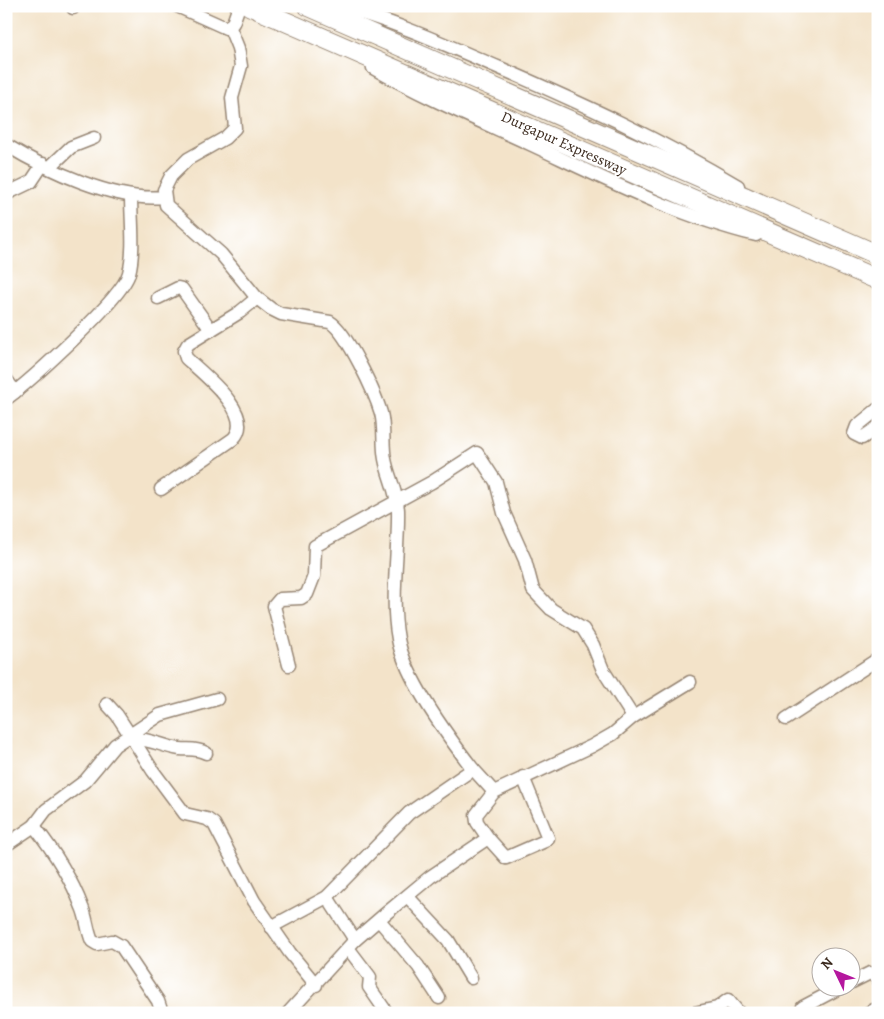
<svg xmlns="http://www.w3.org/2000/svg" width="884" height="1019" viewBox="0 0 884 1019" font-family="Alegreya,serif">
<rect width="100%" height="100%" fill="#fff"/>
<filter id="ink" filterUnits="userSpaceOnUse"><feTurbulence type="fractalNoise" baseFrequency=".02" numOctaves="2"/><feDisplacementMap in="SourceGraphic" scale="10" xChannelSelector="R" yChannelSelector="G"/><feConvolveMatrix kernelMatrix="1 2 1 2 8 2 1 2 1" color-interpolation-filters="sRGB"/></filter>
<filter id="wash" filterUnits="userSpaceOnUse"><feTurbulence type="fractalNoise" baseFrequency=".0096" numOctaves="4" result="noise"/><feDisplacementMap in="SourceGraphic" scale="20" xChannelSelector="R" yChannelSelector="G"/><feGaussianBlur stdDeviation="1.12" result="paint"/><feColorMatrix in="noise" values="0 0 0 0 0 0 0 0 0 0 0 0 0 0 0 0 0 1.4 0 .05"/><feComposite in="paint" operator="in"/></filter>
<g filter="url(#wash)">
<rect width="100%" height="100%" fill="#f3e3c9"/>
</g>
<g filter="url(#ink)">
<g fill="none" stroke-linecap="round" stroke-linejoin="round">
<defs>
<g id="minor">
<path d="M177,6l49,22 7,-5 6,-17"/>
<path d="M337,6c60,16 107,38 163,62 81,35 162,72 238,118"/>
<path d="M73,8l1,-2"/>
<path d="M230,28l8,20 3,18 -9,32 3,30 -10,10 -37,21 -17,17 -7,14 2,15 55,49 36,44 14,11 10,5 49,8c17,10 45,71 51,91 4,15 1,31 4,46 3,17 12,33 13,51 1,42 -8,87 0,129 7,39 51,99 75,130l-64,44 -82,84 -56,30"/>
<path d="M373,68c51,29 105,52 157,76 73,34 147,72 226,91"/>
<path d="M6,145c41,25 110,57 157,52"/>
<path d="M50,167l21,-20 23,-9"/>
<path d="M6,194l25,-12 12,-18"/>
<path d="M158,298l20,-10 4,1 29,41"/>
<path d="M6,379l9,13"/>
<path d="M6,399c24,-18 117,-101 123,-126 6,-23 2,-53 2,-77"/>
<path d="M878,409l-21,17 -3,8 8,4 16,-11"/>
<path d="M161,489l72,-50c24,-24 -31,-66 -47,-81l-2,-7 4,-7 52,-32 17,-14"/>
<path d="M289,665l-15,-59 6,-7 21,-1 6,-4 7,-18 1,-30 117,-64 45,-29 19,29 8,31 21,47 8,30 18,19 32,20 10,16 10,25 30,47"/>
<path d="M107,704l10,11 13,20 30,-20 57,-16"/>
<path d="M786,719l92,-60"/>
<path d="M133,739c17,-1 30,8 47,10 10,1 16,-1 26,4"/>
<path d="M473,769l21,23 98,-46 21,-12 20,-17 57,-35"/>
<path d="M34,826c19,24 37,52 48,81 5,11 5,23 10,34l5,3 15,-3 9,5 37,55 4,12"/>
<path d="M488,838l18,20 39,-17 3,-3 -25,-61"/>
<path d="M6,845l28,-19 12,-16 39,-29 30,-36 15,-10 23,36 32,43 22,5 7,5 40,77 36,52 26,32"/>
<path d="M327,897l28,43"/>
<path d="M408,897l40,43 23,38"/>
<path d="M379,920l39,46 21,32"/>
<path d="M348,948l22,29 -1,10 18,26"/>
<path d="M852,982l18,-9 4,2 4,5"/>
<path d="M288,1013l67,-73 29,-25 46,-38 58,-39 -11,-16 -1,-7 18,-23"/>
<path d="M694,1013l23,-5 11,-8 11,13"/>
<path d="M804,1013l-1,-6 40,-21"/>
<path d="M868,1013l10,-5"/>
</g>
<g id="highway">
<path d="M250,6l628,274"/>
<path d="M308,6l570,249"/>
</g>
</defs>
<use href="#minor" stroke="#978674" stroke-width="15"/>
<use href="#highway" stroke="#978674" stroke-width="21"/>
<use href="#minor" stroke="#fff" stroke-width="12"/>
<use href="#highway" stroke="#fff" stroke-width="19"/>
</g>
</g>
<g text-anchor="middle" dominant-baseline="central" stroke-width="4" stroke-linejoin="round" paint-order="stroke">
<g font-size="15" fill="#3b2a1e" stroke="#fff">
<text transform="translate(564 143) rotate(24)">Durgapur Expressway</text>
</g>
</g>
<rect width="884" height="1019" fill="none" stroke="#fff" stroke-width="25"/>
<g transform="translate(836 972) rotate(313)"><circle r="24" fill="#ffffff" stroke="#b1aaa5"/>
<path d="M0-4L9 19L0 12L-9 19Z" fill="#b5179e"/>
<text y="-8" font-size="14" font-weight="bold" text-anchor="middle" fill="#3b2a1e">N</text>
</g>
</svg>
